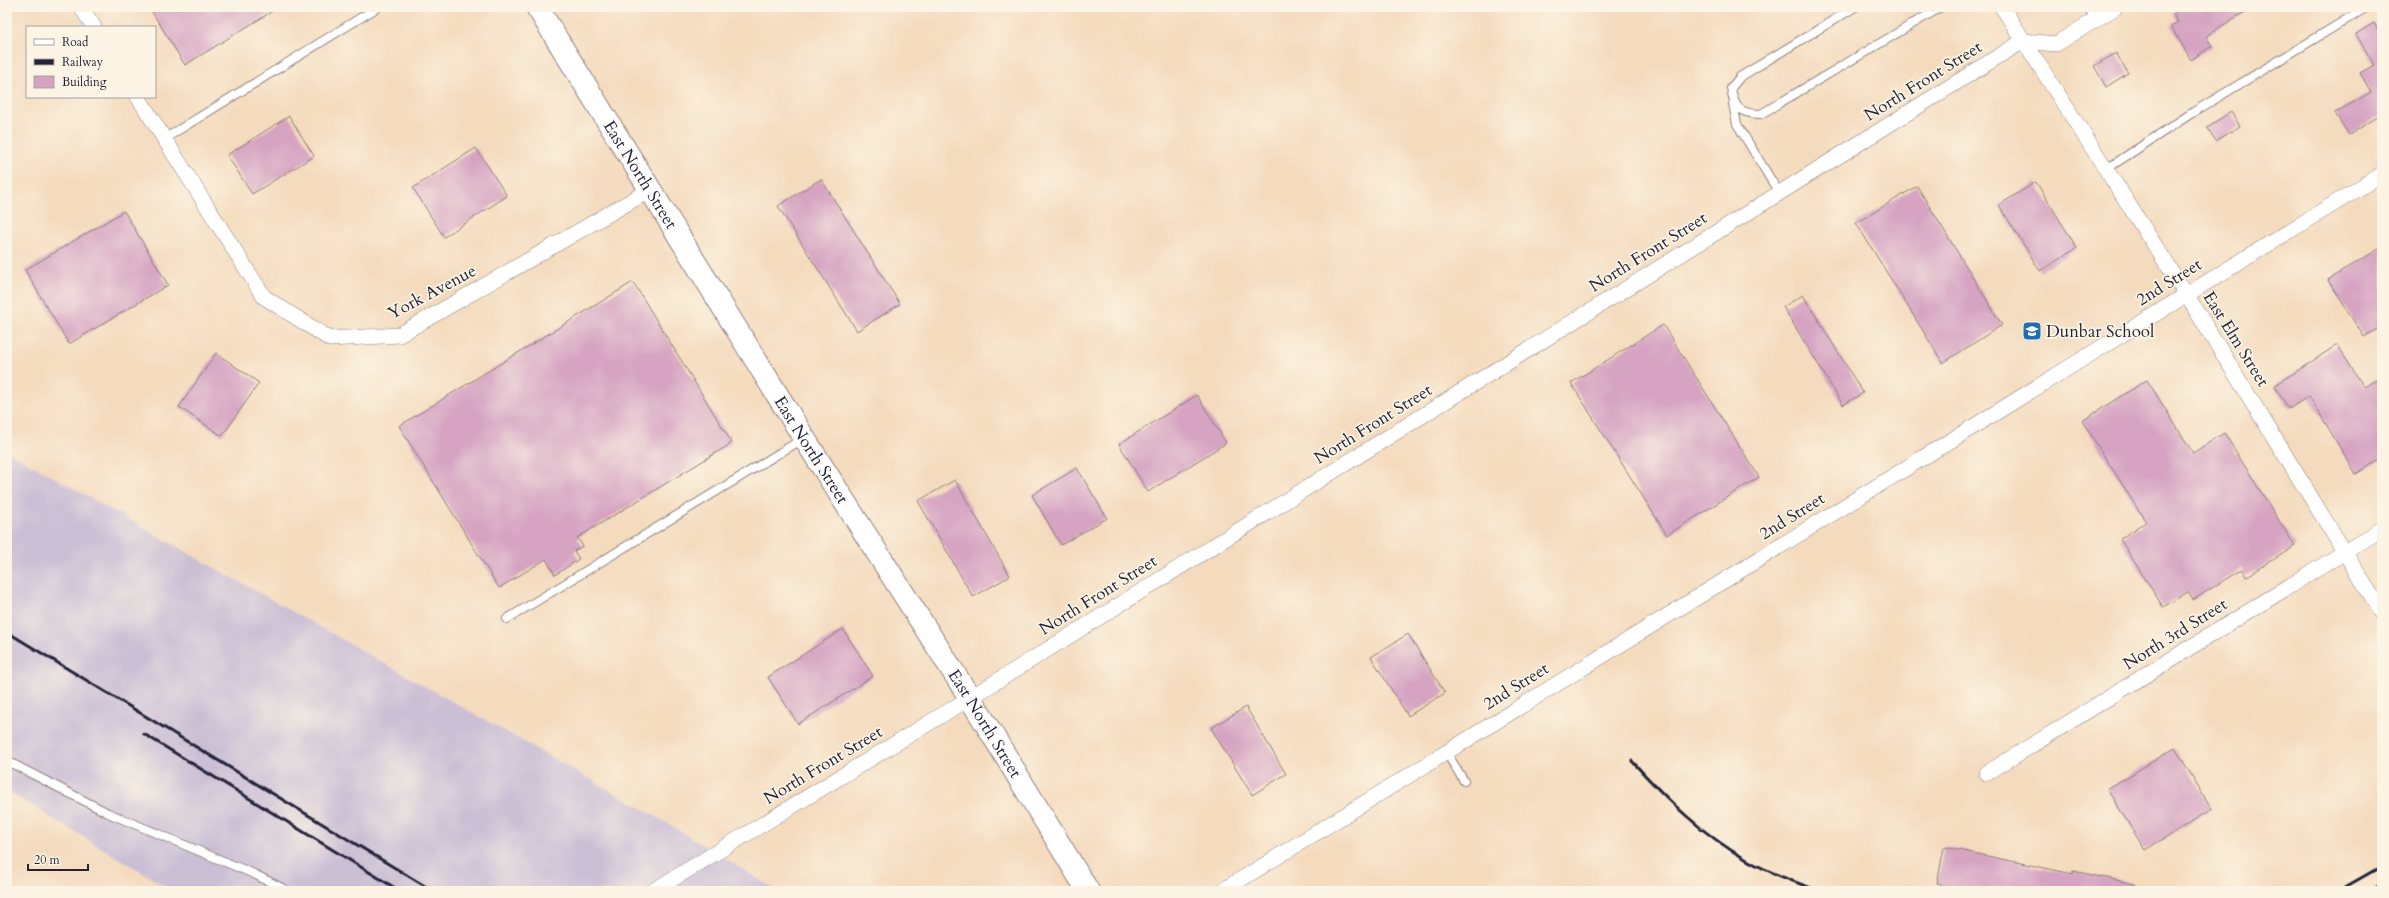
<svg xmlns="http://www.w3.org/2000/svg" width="2389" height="898" viewBox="0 0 2389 898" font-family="Cardo,serif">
<rect width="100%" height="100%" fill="#fcf5e5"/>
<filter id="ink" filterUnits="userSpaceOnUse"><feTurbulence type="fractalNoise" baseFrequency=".025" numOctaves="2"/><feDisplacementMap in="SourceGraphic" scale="8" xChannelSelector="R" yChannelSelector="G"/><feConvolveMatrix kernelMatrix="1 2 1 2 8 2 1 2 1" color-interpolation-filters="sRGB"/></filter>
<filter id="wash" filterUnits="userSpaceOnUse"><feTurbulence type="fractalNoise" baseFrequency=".012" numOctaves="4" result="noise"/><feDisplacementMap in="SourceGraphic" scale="16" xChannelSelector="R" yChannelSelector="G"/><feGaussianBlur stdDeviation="0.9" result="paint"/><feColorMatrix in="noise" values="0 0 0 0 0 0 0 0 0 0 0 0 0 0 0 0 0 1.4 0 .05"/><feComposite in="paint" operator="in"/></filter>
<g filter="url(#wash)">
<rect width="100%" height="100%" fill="#f4dbbe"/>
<path fill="#cbbfd5" d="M7,451l645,363 126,77h-605l-166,-100z"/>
<g id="blocks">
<g fill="#d6a4c2">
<path d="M149,7h130l-94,58z"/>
<path d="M2185,7h68l-43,26 -4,4 6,9 -21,14 -20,-34 7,-4 -5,-8z"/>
<path d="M2374,23l8,14v77l-33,21 -14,-22 36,-21 -11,-19 14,-8 -18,-31z"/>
<path d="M2116,53l12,20 -22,14 -12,-21z"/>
<path d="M2231,112l9,14 -24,15 -9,-14z"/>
<path d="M289,116l25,40 -62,38 -25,-39z"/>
<path d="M476,148l31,48 -63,41 -31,-49z"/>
<path d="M821,179l79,125 -43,27 -79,-125z"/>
<path d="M2036,182l41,66 -37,23 -41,-66z"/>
<path d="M1917,186l85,139 -59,38 -87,-140z"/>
<path d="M124,211l44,74 -99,59 -44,-74z"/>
<path d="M2382,247v79l-18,11 -36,-57z"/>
<path d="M633,282l99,161 -155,95 6,8 -9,5 5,8 -24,16 -9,-16 -47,29 -100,-162z"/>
<path d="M1803,295l60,98 -20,12 -60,-98z"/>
<path d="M1663,325l96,152 -92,58 -96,-152z"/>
<path d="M2337,345l27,42 12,-7 6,10v68l-26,16 -47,-78 -20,13 -15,-23z"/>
<path d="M216,353l43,30 -37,53 -43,-29z"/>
<path d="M2147,380l46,73 31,-20 71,113 -49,31 -4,-8 -49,31 -5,-8 -25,15 -43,-68 26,-17 -64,-101z"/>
<path d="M1197,395l29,48 -78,49 -29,-48z"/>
<path d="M1077,468l30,50 -46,27 -29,-50z"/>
<path d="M955,480l55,96 -37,21 -55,-96z"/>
<path d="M843,629l30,47 -75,48 -30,-47z"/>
<path d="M1408,634l37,59 -37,23 -37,-59z"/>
<path d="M1246,707l40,67 -34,21 -41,-67z"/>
<path d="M2175,748l37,61 -67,41 -38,-61z"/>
<path d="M1944,847l129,27v-3l62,13 -1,7h-164l-33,-7z"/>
</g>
</g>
</g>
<g filter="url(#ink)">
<use href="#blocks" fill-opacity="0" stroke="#8b7e7c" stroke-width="1"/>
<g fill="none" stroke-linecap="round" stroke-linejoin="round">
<defs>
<g id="lane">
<path d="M1855,7l-115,70 -9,11c3,20 9,26 30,26l180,-107"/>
<path d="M2088,7l7,13"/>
<path d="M1733,104l4,20 42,69"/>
<path d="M164,139l214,-132"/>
<path d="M2105,170l87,-57 175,-106"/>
<path d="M507,619l297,-181"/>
<path d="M1446,752l18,29"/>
<path d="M7,761l101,52 146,61 34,17"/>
</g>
<g id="street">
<path d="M81,7l13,20"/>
<path d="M2002,7l184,287 196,319"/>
<path d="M138,97l126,200 66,42 69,-4 251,-145"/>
<path d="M1987,773l395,-244"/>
<path d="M653,891l317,-193 1053,-657 33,3 60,-37"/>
<path d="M1222,891l1160,-717"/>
</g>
<g id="secondary">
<path id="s1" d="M537,7l267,431 166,260 118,193"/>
</g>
</defs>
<use href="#lane" stroke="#8b7e7c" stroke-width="10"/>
<use href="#street" stroke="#8b7e7c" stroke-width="16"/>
<use href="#secondary" stroke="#8b7e7c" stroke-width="24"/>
<use href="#lane" stroke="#fff" stroke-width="8"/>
<use href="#street" stroke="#fff" stroke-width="15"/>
<use href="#secondary" stroke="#fff" stroke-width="22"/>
<g stroke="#22223b" stroke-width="3">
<path d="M7,632l426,259"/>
<path d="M144,734l256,157"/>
<path d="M1632,761c34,38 70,73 115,99 22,13 48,22 72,31"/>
<path d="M2338,891l44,-25"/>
<path d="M2370,891l12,-7"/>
</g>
</g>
</g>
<defs>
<symbol id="school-square" viewBox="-11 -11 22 22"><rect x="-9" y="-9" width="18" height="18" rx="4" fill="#1f6fb2" stroke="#fcf5e5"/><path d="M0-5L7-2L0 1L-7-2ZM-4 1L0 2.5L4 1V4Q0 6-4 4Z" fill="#fff"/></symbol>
</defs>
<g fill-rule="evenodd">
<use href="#school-square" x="2021" y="320" width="22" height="22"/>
</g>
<g text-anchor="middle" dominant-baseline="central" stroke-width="3.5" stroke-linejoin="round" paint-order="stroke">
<g font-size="17" fill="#22223b" stroke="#fcf5e5">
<text transform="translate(1923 81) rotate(-32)">North Front Street</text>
<text stroke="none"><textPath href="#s1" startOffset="197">East North Street</textPath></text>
<text transform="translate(1648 252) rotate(-32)">North Front Street</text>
<text transform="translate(2169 282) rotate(-32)">2nd Street</text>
<text transform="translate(432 292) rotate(-28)">York Avenue</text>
<text transform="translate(2236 339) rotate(58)">East Elm Street</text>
<text transform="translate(1373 424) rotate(-32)">North Front Street</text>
<text stroke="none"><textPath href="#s1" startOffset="521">East North Street</textPath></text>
<text transform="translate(1792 516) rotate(-32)">2nd Street</text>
<text transform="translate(1098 595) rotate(-32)">North Front Street</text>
<text transform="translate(2175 634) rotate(-32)">North 3rd Street</text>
<text transform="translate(1516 686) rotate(-32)">2nd Street</text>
<text stroke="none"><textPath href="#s1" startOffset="845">East North Street</textPath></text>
<text transform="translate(823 765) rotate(-31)">North Front Street</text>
</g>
<g font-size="17" fill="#22223b" stroke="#fcf5e5" text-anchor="start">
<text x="2046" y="331">Dunbar School</text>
</g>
</g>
<rect width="2389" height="898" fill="none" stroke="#fcf5e5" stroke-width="24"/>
<rect x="26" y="26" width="130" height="72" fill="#fcf5e5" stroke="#a5a1a1"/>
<rect x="34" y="39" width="20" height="6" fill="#ffffff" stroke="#a5a1a1"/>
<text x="62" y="46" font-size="12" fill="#22223b">Road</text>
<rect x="34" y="59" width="20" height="6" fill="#22223b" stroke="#a5a1a1"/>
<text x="62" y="66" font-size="12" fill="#22223b">Railway</text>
<rect x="34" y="76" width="20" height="12" fill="#d6a4c2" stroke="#a5a1a1"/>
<text x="62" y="86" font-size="12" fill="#22223b">Building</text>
<path d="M28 864v6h60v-6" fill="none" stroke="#22223b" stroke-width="2"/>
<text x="34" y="864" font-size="12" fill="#22223b" stroke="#fcf5e5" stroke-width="3" paint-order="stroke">20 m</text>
</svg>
